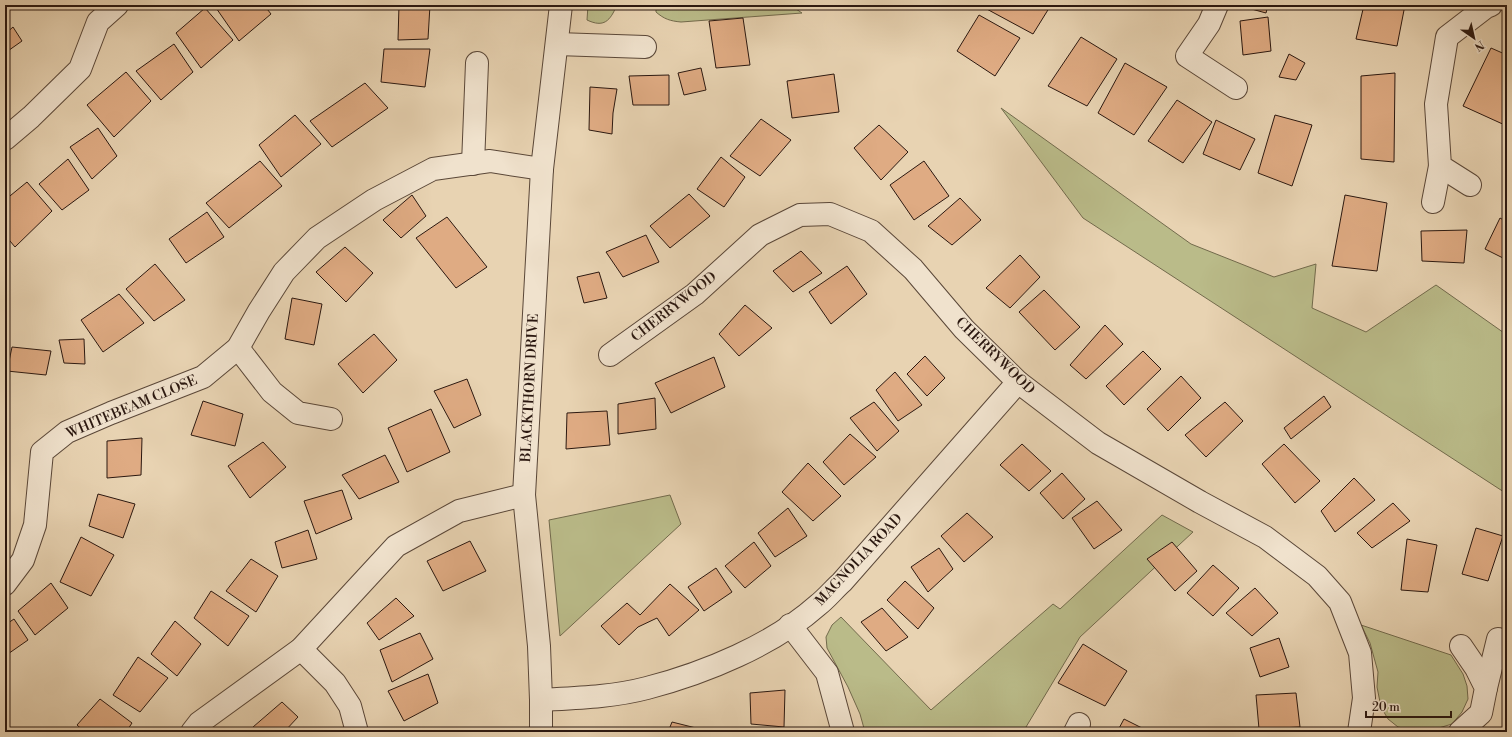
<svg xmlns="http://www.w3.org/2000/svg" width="1512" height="737" viewBox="0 0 1512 737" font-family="'Libre Bodoni',serif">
<rect width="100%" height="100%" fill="#e8d3b2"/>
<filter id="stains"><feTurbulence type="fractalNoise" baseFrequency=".005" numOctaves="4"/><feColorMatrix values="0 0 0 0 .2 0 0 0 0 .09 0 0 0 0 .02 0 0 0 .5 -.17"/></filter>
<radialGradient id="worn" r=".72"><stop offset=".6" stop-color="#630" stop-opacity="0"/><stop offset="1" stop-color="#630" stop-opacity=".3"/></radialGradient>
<g fill="#babb89" stroke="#726a4c">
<path d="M588,5h29c-7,16 -13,23 -30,15z"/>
<path d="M656,5h134l12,8 -121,9c-11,-1 -17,-3 -25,-10z"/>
<path d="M1001,108l190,136 83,33 42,-13 -4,44 54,24 70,-47 71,50v159l-424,-276z"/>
<path d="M670,495l11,29 -121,112 -11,-116z"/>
<path d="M1162,515l31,17 -113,105 -57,95h-158l-5,-18 -12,-27 -21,-39 -1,-11 6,-12 9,-8 90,93 122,-106 7,5z"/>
<path d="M1361,625l90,30 12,19 4,12 1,13 -6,13 -10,12 -20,6 -14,1 -20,-4 -10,-8 -7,-12 -4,-20 1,-15 -8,-29z"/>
</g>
<g fill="#dfab83" stroke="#2b1810">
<path d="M214,5h50l7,9 -32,27z"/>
<path d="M399,5h31l-2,34 -30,1z"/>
<path d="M985,5h66l-18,29 -50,-27z"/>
<path d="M1237,5h31l-2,8z"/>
<path d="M1364,5h41l-8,41 -41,-7z"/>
<path d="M205,8l28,32 -32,28 -25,-35z"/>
<path d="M979,15l41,23 -25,38 -38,-25z"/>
<path d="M1268,17l3,34 -28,4 -3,-34z"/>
<path d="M743,18l7,47 -34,3 -7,-47z"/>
<path d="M13,27l9,14 -17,12v-19z"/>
<path d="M1081,37l36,22 -30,47 -39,-20z"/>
<path d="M174,44l19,28 -32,28 -25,-29z"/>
<path d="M1491,48l16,7v71l-44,-20z"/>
<path d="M384,49h46l-5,38 -44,-5z"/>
<path d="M1289,54l16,9 -9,17 -17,-3z"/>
<path d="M1125,63l42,24 -33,48 -36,-22z"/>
<path d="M701,68l5,22 -22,5 -6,-22z"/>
<path d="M126,72l25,29 -37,36 -27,-32z"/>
<path d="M1395,73l-1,89 -33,-3v-83z"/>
<path d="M834,74l5,38 -47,6 -5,-37z"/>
<path d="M669,75v30h-36l-4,-29z"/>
<path d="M365,83l23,25 -56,39 -22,-26z"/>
<path d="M590,87l27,2 -4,24 -1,21 -23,-4z"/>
<path d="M1177,100l35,22 -29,41 -35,-22z"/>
<path d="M295,115l26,29 -40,33 -22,-32z"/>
<path d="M1275,115l37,10 -20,61 -34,-13z"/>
<path d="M761,119l30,21 -31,36 -30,-20z"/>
<path d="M1216,120l39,19 -15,31 -37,-16z"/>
<path d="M879,125l29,27 -27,28 -27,-32z"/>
<path d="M98,128l19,28 -25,23 -22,-32z"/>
<path d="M721,157l24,20 -21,30 -27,-18z"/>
<path d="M68,159l21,31 -27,20 -23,-26z"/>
<path d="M260,161l22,25 -53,42 -23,-25z"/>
<path d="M924,161l25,35 -35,24 -24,-35z"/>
<path d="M27,182l25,29 -37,36 -10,-12v-35z"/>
<path d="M689,194l21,22 -40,32 -20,-22z"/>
<path d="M412,195l14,21 -25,22 -18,-18z"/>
<path d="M1345,195l42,8 -10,68 -45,-5z"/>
<path d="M960,198l21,22 -29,25 -24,-19z"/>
<path d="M207,212l17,25 -38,26 -17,-24z"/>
<path d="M447,217l40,50 -31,21 -40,-50z"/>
<path d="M1500,218l7,4v38l-22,-11z"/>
<path d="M1467,230l-3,33 -42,-2 -1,-30z"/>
<path d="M646,235l13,27 -36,15 -17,-25z"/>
<path d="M345,247l28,26 -27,29 -30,-30z"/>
<path d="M801,251l21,22 -29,19 -20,-21z"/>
<path d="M1020,255l20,22 -30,31 -24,-20z"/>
<path d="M155,264l30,36 -31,21 -28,-32z"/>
<path d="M847,266l20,28 -36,30 -22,-32z"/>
<path d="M599,272l8,26 -23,5 -7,-26z"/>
<path d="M1044,290l36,37 -25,23 -36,-38z"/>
<path d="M119,294l25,29 -41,29 -22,-32z"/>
<path d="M292,298l30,6 -8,41 -29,-6z"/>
<path d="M745,305l27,23 -33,28 -20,-22z"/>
<path d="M1105,325l18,19 -37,35 -16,-14z"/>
<path d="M374,334l23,26 -34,33 -25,-29z"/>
<path d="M84,339l1,25 -21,-1 -5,-23z"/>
<path d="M12,347l39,4 -5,24 -39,-4z"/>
<path d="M1143,351l18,18 -37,36 -18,-19z"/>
<path d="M925,356l20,22 -18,18 -20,-22z"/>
<path d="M714,357l11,30 -54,26 -16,-30z"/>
<path d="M895,372l27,33 -24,16 -22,-31z"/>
<path d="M1181,376l20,22 -33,33 -21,-22z"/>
<path d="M467,379l14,36 -27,13 -20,-37z"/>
<path d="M1324,396l7,11 -40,32 -7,-11z"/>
<path d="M655,398l1,31 -38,5v-30z"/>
<path d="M203,401l40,13 -8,32 -44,-11z"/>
<path d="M874,402l25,29 -22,20 -27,-33z"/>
<path d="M1225,402l18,19 -37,36 -21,-22z"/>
<path d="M431,409l19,43 -43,20 -19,-44z"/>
<path d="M607,411l3,34 -44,4 1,-36z"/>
<path d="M850,434l26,23 -32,28 -21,-23z"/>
<path d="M142,438l-1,37 -34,3v-37z"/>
<path d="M263,442l23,25 -36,31 -22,-32z"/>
<path d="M1022,444l29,27 -22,20 -29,-26z"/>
<path d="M1284,444l36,37 -25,22 -33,-39z"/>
<path d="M385,455l14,27 -40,17 -17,-24z"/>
<path d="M808,463l33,33 -28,25 -31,-29z"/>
<path d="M1062,473l23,26 -22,20 -23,-26z"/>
<path d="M1354,478l21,22 -40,32 -14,-21z"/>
<path d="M342,490l10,29 -36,15 -12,-33z"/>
<path d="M98,494l37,10 -12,34 -34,-12z"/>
<path d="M1097,501l25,29 -28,19 -22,-31z"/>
<path d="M1393,503l17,18 -38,27 -15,-15z"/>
<path d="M788,508l19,28 -32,21 -17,-24z"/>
<path d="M967,513l26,24 -29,25 -23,-26z"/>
<path d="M1476,528l27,8 -15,45 -26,-7z"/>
<path d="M308,530l9,29 -35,9 -7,-26z"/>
<path d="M81,537l33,18 -23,41 -31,-14z"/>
<path d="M1407,539l30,6 -9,47 -27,-2z"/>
<path d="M470,541l16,30 -43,20 -16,-30z"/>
<path d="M754,542l17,24 -26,22 -20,-22z"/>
<path d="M1172,542l25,29 -22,20 -28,-32z"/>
<path d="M939,548l14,21 -25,23 -17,-25z"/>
<path d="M251,559l27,17 -22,36 -30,-21z"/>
<path d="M1213,565l26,23 -26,28 -26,-23z"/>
<path d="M716,568l16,24 -28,19 -16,-24z"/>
<path d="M905,581l29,27 -16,21 -31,-29z"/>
<path d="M51,583l17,25 -33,27 -17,-24z"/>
<path d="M670,584l29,26 -30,26 -12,-18 -19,9 -19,18 -18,-19 26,-23 13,12z"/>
<path d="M1255,588l23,25 -26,23 -26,-23z"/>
<path d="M211,591l38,25 -21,30 -34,-28z"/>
<path d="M396,598l18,18 -35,24 -12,-17z"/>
<path d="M882,608l26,29 -22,14 -25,-29z"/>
<path d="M14,619l14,21 -23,16v-31z"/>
<path d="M175,621l26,23 -24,32 -26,-22z"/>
<path d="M420,633l13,26 -41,23 -12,-32z"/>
<path d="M1279,638l10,29 -29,10 -10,-29z"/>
<path d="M1083,644l44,27 -22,35 -47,-23z"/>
<path d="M138,657l30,21 -28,34 -27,-17z"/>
<path d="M428,674l10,29 -34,18 -16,-30z"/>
<path d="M785,690l-1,37 -33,-3 -1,-31z"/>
<path d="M1296,693l4,34 -41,2 -3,-34z"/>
<path d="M100,699l32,24 -6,9h-41l-8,-7z"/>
<path d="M282,702l16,15 -14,15h-26l-5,-5z"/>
<path d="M1124,719l26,13h-33z"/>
<path d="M672,722l32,8 -1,2h-35z"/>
</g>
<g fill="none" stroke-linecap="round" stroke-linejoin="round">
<defs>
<g id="minor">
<path d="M1217,5l-8,19 -22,32 49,32"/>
<path d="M557,44l88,3"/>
<path d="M5,139l26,-22 49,-48 18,-47 19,-17"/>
<path d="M473,164l4,-101"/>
<path d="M1470,185l-30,-19 -4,-62 11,-67 39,-30 5,-2"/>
<path d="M1433,202l7,-36"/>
<path d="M238,348l34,44 26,21 33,6"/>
<path d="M610,355l85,-61 65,-59 40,-20 30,-1 41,17 42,38 51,60 54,53 80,61 102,59 65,35 52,39 23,26 20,51 4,45 -5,34"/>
<path d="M5,584l18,-24 12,-35 7,-73 25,-20 44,-19 92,-36 35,-29 21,-37 25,-39 33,-34 57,-38 59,-31 57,-8 52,8"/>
<path d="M790,625l37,48 16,59"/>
<path d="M301,649l34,34 15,23 7,26"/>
<path d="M1486,688l12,-49"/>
<path d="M541,700c35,-2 72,-3 106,-12 58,-15 126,-43 171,-83 9,-7 16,-16 24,-23l176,-200"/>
<path d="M192,732l7,-9 102,-74 95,-103 63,-35 65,-16"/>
<path d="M541,732v-32l-2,-54 -15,-151 18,-326 19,-164"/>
<path d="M1075,732l4,-8"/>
<path d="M1460,732l21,-19 5,-25 -10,-20 -15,-22"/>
</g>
</defs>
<use href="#minor" stroke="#5a4738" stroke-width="24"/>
<use href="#minor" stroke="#f0e2cd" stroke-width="22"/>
</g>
<g text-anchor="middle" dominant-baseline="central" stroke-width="3" stroke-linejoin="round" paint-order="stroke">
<g font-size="14" fill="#2b1810" stroke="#f0e2cd">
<text transform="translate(674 307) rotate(-38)">CHERRYWOOD</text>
<text transform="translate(995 356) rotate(44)">CHERRYWOOD</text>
<text transform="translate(530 388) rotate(-87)">BLACKTHORN DRIVE</text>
<text transform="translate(132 407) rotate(-23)">WHITEBEAM CLOSE</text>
<text transform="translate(859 560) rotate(-47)">MAGNOLIA ROAD</text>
</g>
</g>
<rect width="1512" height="737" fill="none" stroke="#e8d3b2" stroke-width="20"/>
<rect x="6" y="6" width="1500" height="725" fill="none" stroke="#2b1810" stroke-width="2"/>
<rect x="10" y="10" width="1492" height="717" fill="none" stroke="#2b1810"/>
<g transform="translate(1474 38) rotate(146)" stroke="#f0e2cd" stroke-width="3" paint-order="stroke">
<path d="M0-3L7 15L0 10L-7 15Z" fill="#2b1810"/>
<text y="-6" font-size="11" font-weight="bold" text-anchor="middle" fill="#2b1810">N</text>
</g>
<path d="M1366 711v6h85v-6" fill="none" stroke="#2b1810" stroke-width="2"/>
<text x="1372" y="711" font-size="12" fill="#2b1810" stroke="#f0e2cd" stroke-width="3" paint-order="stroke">20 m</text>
<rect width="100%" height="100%" filter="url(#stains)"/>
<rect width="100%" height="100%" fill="url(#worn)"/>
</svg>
